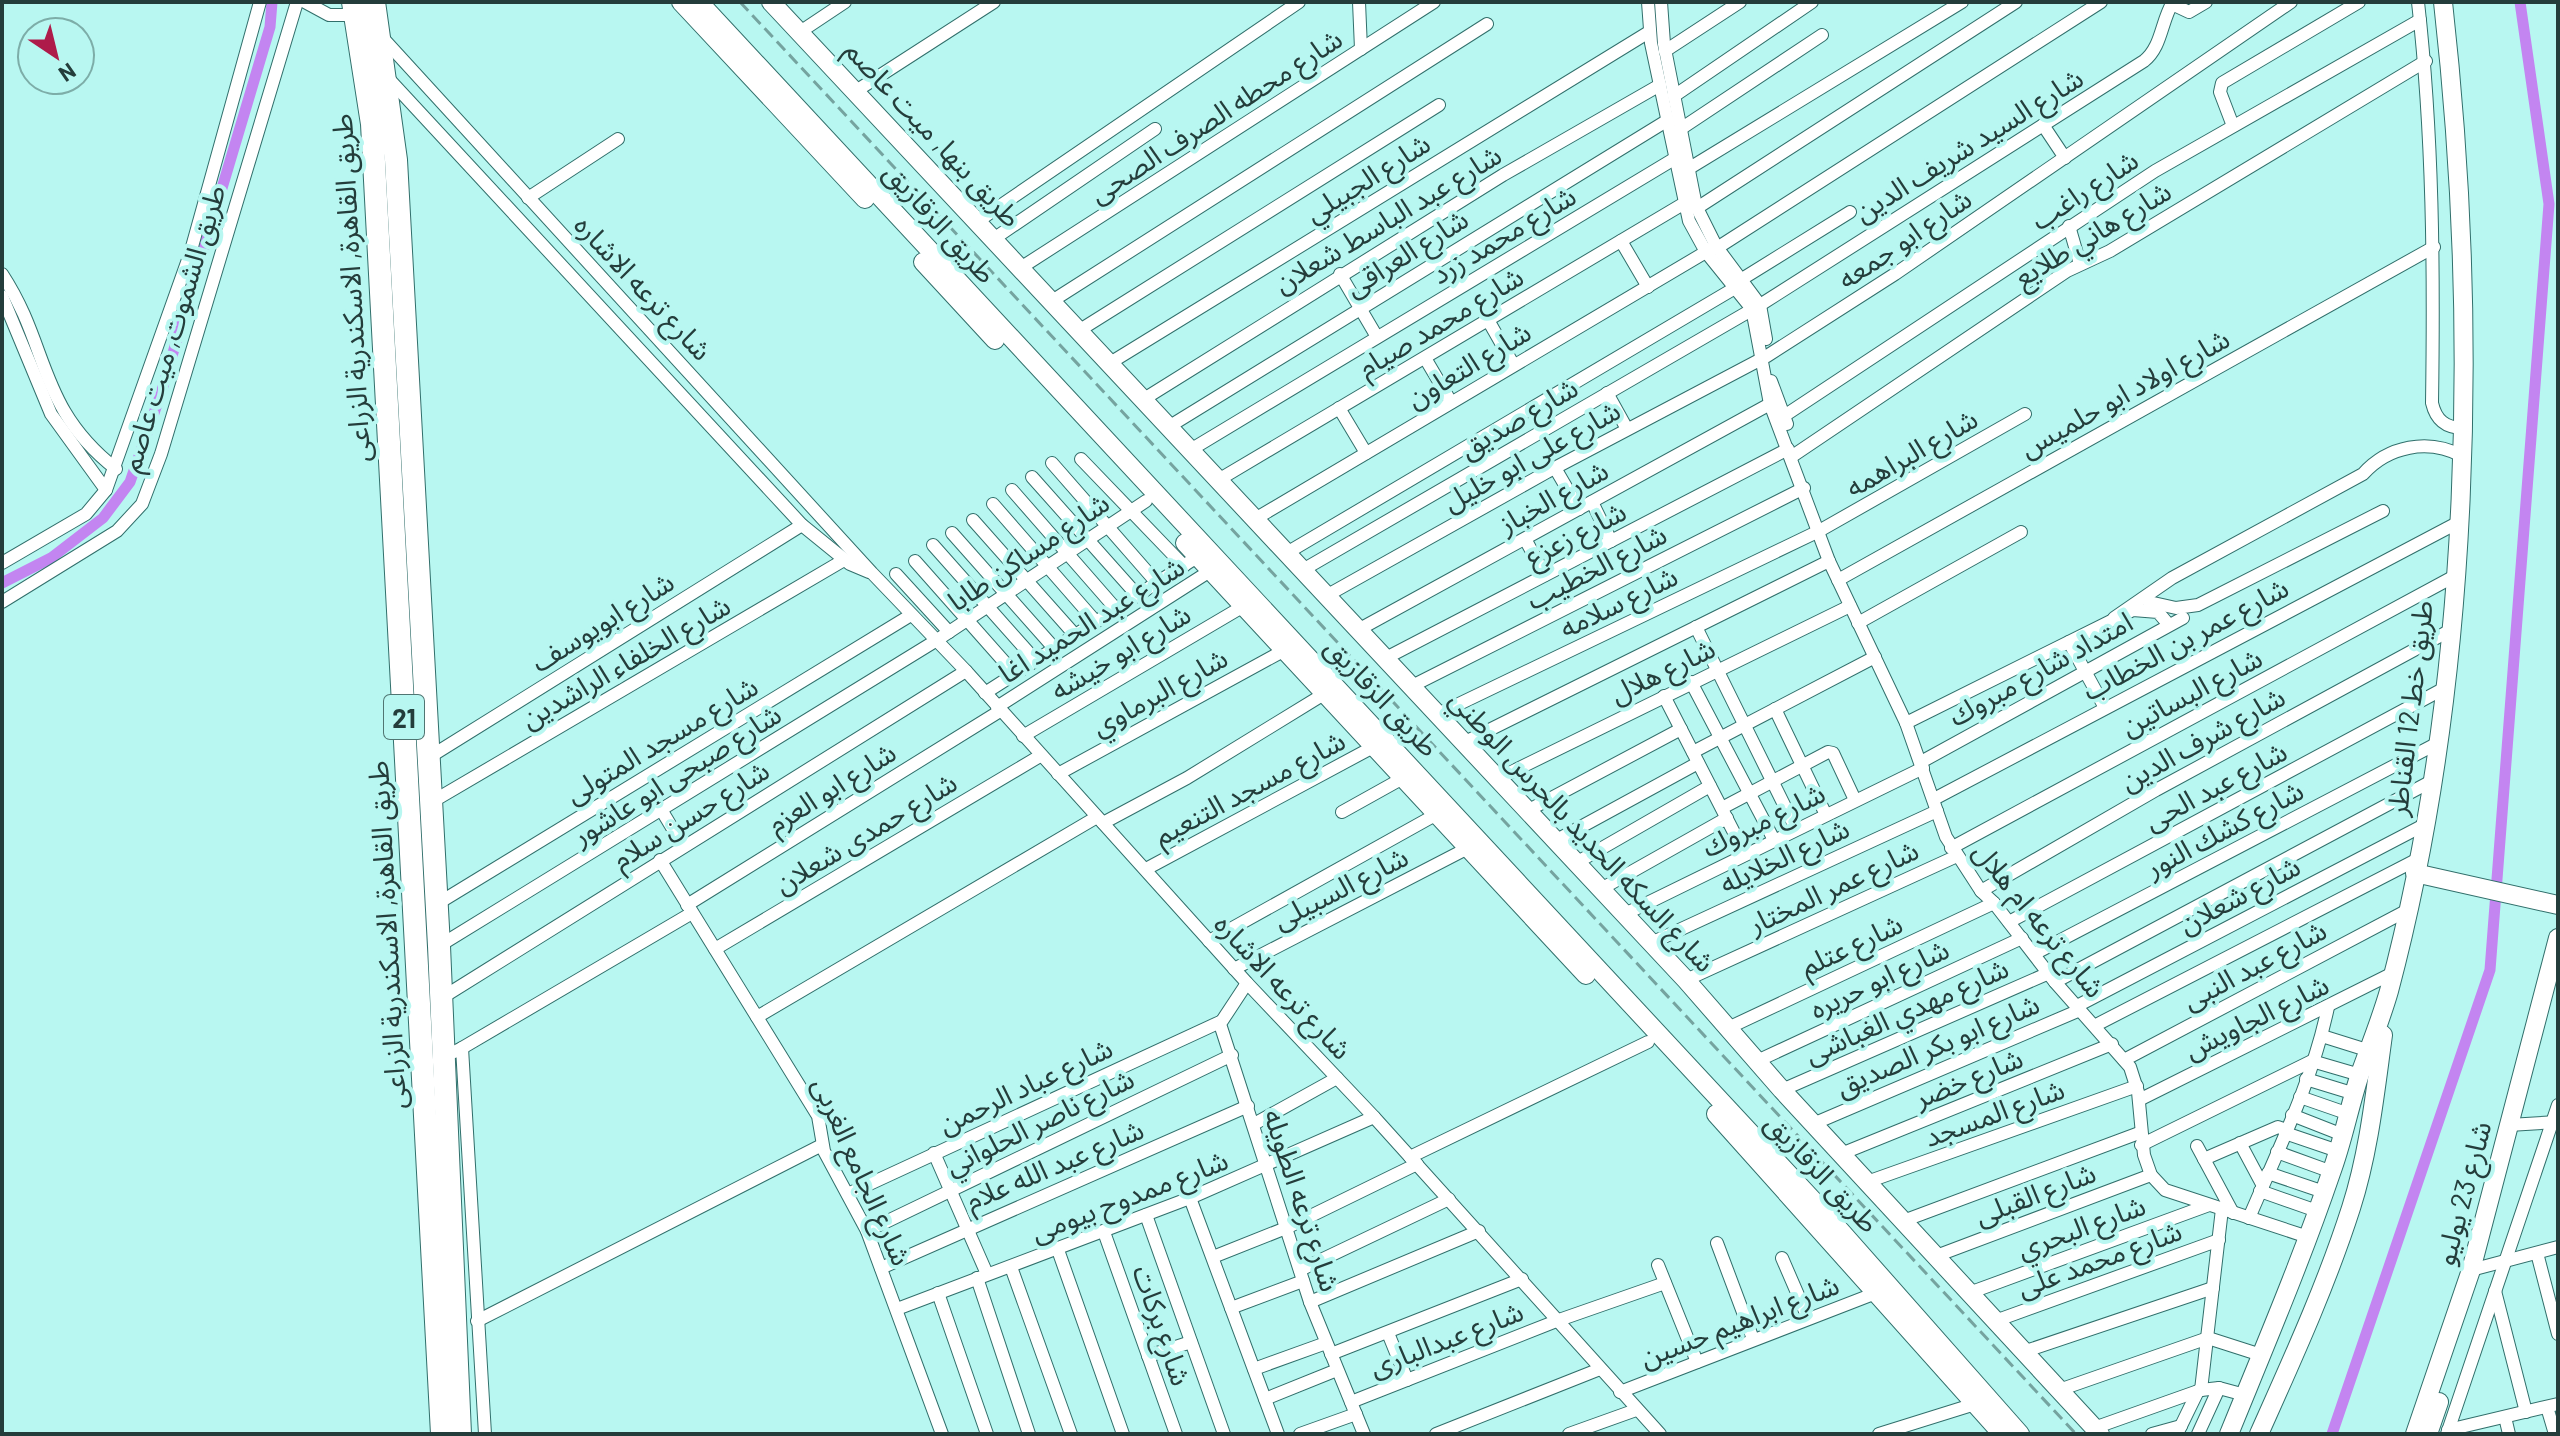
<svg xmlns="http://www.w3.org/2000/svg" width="2560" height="1436" viewBox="0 0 2560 1436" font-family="Barlow,'Noto Sans Arabic',sans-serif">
<rect width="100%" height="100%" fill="#b8f7f1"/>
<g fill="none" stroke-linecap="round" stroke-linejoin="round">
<g stroke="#c385f1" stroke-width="11">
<path d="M2,583l49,-25 52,-40 27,-36 31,-89 109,-366 2,-25"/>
<path d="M2332,1434l158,-464 59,-766 -29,-202"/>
</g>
<defs>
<g id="street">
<path d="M305,2l24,13h26"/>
<path d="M1359,2l2,47"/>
<path d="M1648,2l3,41 38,178 17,31 46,57 18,95 59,157 77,162 40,114 35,54 13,12 61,79 75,85 8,25 6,63 7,20 14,15 143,47"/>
<path d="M1661,2l3,42 32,162 20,40 44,59 6,34"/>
<path d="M2418,2c15,134 16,267 14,401 4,17 13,25 31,25"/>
<path d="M2172,4l17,8 17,-10"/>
<path d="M800,32l45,-30"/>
<path d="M380,35l492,538 94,98 281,312 127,134 286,317"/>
<path d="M1665,51l75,-49"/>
<path d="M387,77l415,448 48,39 19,8"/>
<path d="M856,91l138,-89"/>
<path d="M1674,96l138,-94"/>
<path d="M2043,125l22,33"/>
<path d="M2233,126l-13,-34 2,-9 137,-81"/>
<path d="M1679,130l143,-95"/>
<path d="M1688,169l274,-167"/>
<path d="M528,198l90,-59"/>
<path d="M1697,208l319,-206"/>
<path d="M978,221l321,-219"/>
<path d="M2069,226l11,38"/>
<path d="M995,238l160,-109"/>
<path d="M1621,241l27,46"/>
<path d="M1717,248l384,-246"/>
<path d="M1022,267l412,-265"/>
<path d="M2,274c48,73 35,133 114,195"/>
<path d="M1340,274l37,63"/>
<path d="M1742,279l108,-67"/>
<path d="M2,296l49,118 55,76"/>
<path d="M1052,301l435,-277"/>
<path d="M1488,320l25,44"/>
<path d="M1080,330l359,-225"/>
<path d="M1425,358l26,44"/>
<path d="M1110,363l539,-331"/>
<path d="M1771,381l16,43"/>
<path d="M1607,393l20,36"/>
<path d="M1144,399l359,-224 157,-90"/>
<path d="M1339,408l27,45"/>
<path d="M1784,416l371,-245 265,-151"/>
<path d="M1170,426l498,-306"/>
<path d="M1192,449l482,-290"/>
<path d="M1791,457l276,-186 43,-20 316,-190"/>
<path d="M1081,459l103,107"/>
<path d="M1052,463l105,120"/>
<path d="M1555,468l24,41"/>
<path d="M1032,477l105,118"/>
<path d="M1220,479l463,-275"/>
<path d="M1012,490l104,119"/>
<path d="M1592,502l19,39"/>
<path d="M993,504l103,118"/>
<path d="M1255,519l461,-273"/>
<path d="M973,520l102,115"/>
<path d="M952,533l102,115"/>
<path d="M1525,539l20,36"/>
<path d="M933,545l103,116"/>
<path d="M1285,554l450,-266"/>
<path d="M915,561l100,113"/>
<path d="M2,563l84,-49 20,-24 84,-236 70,-252"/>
<path d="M1301,571l459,-266 384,-244c18,-14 17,-40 29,-59"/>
<path d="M896,574l53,58"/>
<path d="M1838,580l596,-333"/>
<path d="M1326,596l221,-124 220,-116 128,-82 396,-272"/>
<path d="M2,602l115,-71 25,-27 19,-50 136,-452"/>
<path d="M2149,602l27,6 22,-3 185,-94"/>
<path d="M2114,618l58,-40 191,-104c25,-28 65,-36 99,-18"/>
<path d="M1858,623l163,-91"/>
<path d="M1696,627l100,202"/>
<path d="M1358,630l412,-226"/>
<path d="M2069,642l35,64"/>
<path d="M1384,659l404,-210"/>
<path d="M1691,682l83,158"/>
<path d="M1410,687l394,-199"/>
<path d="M985,693l212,-136"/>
<path d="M1664,696l81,158"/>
<path d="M997,707l213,-136"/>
<path d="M1775,709l51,106"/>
<path d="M1436,715l383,-184 206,-117"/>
<path d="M1906,723l227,-113 25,2 11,13"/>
<path d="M1023,736l219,-129"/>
<path d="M1463,743l366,-182"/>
<path d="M1693,752l182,-95"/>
<path d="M428,758l374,-233"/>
<path d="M1921,762l262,-144"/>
<path d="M1058,774l225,-123"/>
<path d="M1497,779l353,-173"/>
<path d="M1934,799l525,-277"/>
<path d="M430,803l414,-243"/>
<path d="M1722,808l106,-56 5,1 22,47"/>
<path d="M662,811l21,35"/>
<path d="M1527,811l154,-82"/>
<path d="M1342,812l61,-34"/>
<path d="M1103,823l84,-45 137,-84"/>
<path d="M1555,841l143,-78"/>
<path d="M1951,848l502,-271"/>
<path d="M660,860l158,256 6,35 43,80 75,203"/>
<path d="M1576,863l134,-77"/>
<path d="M1146,869l229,-123"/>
<path d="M1601,889l126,-71"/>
<path d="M1981,891l175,-101 293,-159"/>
<path d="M437,904l474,-289"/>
<path d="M687,905l313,-194"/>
<path d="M1625,914l298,-146"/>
<path d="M2009,922l434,-233"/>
<path d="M1209,941l228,-127"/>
<path d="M1651,943l286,-132"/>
<path d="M439,946l498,-306 209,-139"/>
<path d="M715,949l325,-193"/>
<path d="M2034,954l402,-210"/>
<path d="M1234,969l234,-121"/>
<path d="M1686,980l271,-124"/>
<path d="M2055,982l375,-200"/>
<path d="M1247,983l-27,41 90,278 54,132"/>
<path d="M440,999l526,-328"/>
<path d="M2077,1006l347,-181"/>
<path d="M757,1017l340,-200"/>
<path d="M2096,1025l322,-166"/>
<path d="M1728,1028l266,-125"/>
<path d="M2322,1036l48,15"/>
<path d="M462,1048l230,-135"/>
<path d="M442,1058l20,-10 23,386"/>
<path d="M2124,1060l282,-149"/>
<path d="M1757,1061l265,-123"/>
<path d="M2306,1079l49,15"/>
<path d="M1782,1090l267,-117"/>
<path d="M2300,1097l49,17"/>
<path d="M2139,1100l254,-127"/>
<path d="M2292,1115l51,20"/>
<path d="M1254,1124l83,-46"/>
<path d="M1813,1124l267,-114"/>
<path d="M2509,1125l49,-3"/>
<path d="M2285,1133l53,18"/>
<path d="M2240,1143l23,43"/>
<path d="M2141,1145l171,-84 48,14"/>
<path d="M2197,1146l36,67"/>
<path d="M2277,1152l55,20"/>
<path d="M934,1153l53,121"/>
<path d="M1841,1154l271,-110"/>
<path d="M1410,1157l238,-115"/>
<path d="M2204,1159l74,-32 8,3"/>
<path d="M2268,1173l56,19"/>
<path d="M1867,1182l270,-96"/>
<path d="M2260,1191l57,20"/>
<path d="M850,1193l370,-171"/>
<path d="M1190,1198l88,236"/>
<path d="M1146,1215l78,219"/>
<path d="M2249,1218c29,-68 64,-138 79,-211"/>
<path d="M1903,1221l236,-88"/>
<path d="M867,1231l365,-176"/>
<path d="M1104,1232l72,202"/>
<path d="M1717,1243l36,96"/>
<path d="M1058,1250l65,184"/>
<path d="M2537,1253l21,81"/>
<path d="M1936,1256l215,-81"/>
<path d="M1213,1257l73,-29 131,-64"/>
<path d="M1782,1258l26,60"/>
<path d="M1658,1265l39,97"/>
<path d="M1011,1267l60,167"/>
<path d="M881,1268l367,-162"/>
<path d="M1300,1270l149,-71"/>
<path d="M2471,1270l87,-23"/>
<path d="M977,1278l52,156"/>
<path d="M2495,1291l31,121"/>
<path d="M938,1293l49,141"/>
<path d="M1969,1293l240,-88"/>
<path d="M1310,1302l169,-71"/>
<path d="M1231,1308l72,-27"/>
<path d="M897,1309l293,-111 184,-81"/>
<path d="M477,1321l345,-176"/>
<path d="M1995,1321l224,-81"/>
<path d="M1388,1333l19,47"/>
<path d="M2023,1352l190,-64"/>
<path d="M1331,1354l191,-75"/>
<path d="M1148,1356l43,-14"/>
<path d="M1254,1369l72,-26"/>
<path d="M2059,1390l149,-52 53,17"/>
<path d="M2201,1390l21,-181"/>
<path d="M1620,1392l256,-99"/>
<path d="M1265,1399l72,-29"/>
<path d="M1351,1402l208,-82 106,-37"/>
<path d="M2547,1407l8,27"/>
<path d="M2505,1417l4,17"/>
<path d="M2094,1428l107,-38 18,-2 26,7"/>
<path d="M2448,1430l110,-26"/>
<path d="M1300,1434l56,-20"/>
<path d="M1436,1434l164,-65"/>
<path d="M1569,1434l67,-24"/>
<path d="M1879,1434l96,-30"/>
<path d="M2152,1434l29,-8"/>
<path d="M2177,1434l21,-43"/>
<path d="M2198,1434l21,-46"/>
<path d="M2447,1434l111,-329"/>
</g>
<g id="secondary">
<path d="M681,2l184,197"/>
<path d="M699,2l1124,1209 197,223"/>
<path d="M771,2l915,978 96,110 318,344"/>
<path d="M923,262l72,78"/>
<path d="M1185,543l401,432"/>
<path d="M2415,873l143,32"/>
<path d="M1716,1114l286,320"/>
<path d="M2229,1434c35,-86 72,-173 102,-261 12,-32 18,-66 29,-99 10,-28 21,-55 29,-83 83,-313 90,-669 54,-989"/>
<path d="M2259,1434c33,-74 67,-148 92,-226 18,-56 24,-115 32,-173"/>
<path d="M2415,1434l56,-164 87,-332"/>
<path d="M2428,1434l11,-32"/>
</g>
<g id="highway">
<path d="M353,2l19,122 70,1310"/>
<path d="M374,2l22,158 43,786 21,488"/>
</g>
</defs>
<use href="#street" stroke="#316f6b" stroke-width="14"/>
<use href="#secondary" stroke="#316f6b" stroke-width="20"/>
<use href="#highway" stroke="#316f6b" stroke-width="24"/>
<use href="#street" stroke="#fff" stroke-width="12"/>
<use href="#secondary" stroke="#fff" stroke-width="18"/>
<use href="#highway" stroke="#fff" stroke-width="22"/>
<path stroke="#75a39f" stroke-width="3" stroke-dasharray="12 6" stroke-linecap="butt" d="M740,2l1336,1432"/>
</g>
<g text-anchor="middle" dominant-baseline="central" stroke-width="8" stroke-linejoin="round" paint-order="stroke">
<rect fill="#b8f7f1" stroke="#507572" stroke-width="2" x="384" y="695" width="40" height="44" rx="6"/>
<g font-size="26" font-weight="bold" fill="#243d3b">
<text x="404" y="717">21</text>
</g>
<g font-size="28" fill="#243d3b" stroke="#b8f7f1">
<text transform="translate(1215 115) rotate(-33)">شارع محطه الصرف الصحى</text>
<text transform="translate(934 133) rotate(47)">طريق بنها, ميت عاصم</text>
<text transform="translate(1968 144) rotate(-32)">شارع السيد شريف الدين</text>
<text transform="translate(1367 177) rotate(-32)">شارع الجبيلي</text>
<text transform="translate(2084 189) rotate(-33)">شارع راغب</text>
<text transform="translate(1387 218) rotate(-31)">شارع عبد الباسط شعلان</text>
<text transform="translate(941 222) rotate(48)">طريق الزقازيق</text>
<text transform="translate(2092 233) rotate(-31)">شارع هاني طلايع</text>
<text transform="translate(1503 234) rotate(-31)">شارع محمد زرد</text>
<text transform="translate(1904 238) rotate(-34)">شارع ابو جمعه</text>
<text transform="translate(1406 252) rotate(-32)">شارع العراقى</text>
<text transform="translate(644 287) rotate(47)">شارع ترعه الاشاره</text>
<text transform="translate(350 288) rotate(-93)">طريق القاهرة, الاسكندرية الزراعى</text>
<text transform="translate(1440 321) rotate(-31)">شارع محمد صيام</text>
<text transform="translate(172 328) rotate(-73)">طريق الشموت, ميت عاصم</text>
<text transform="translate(1468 364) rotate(-31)">شارع التعاون</text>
<text transform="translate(2124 392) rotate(-29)">شارع اولاد ابو حلميس</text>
<text transform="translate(1518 417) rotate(-30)">شارع صديق</text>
<text transform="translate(1911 452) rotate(-30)">شارع البراهمه</text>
<text transform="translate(1531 455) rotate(-29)">شارع على ابو خليل</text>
<text transform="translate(1553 496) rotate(-29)">شارع الخباز</text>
<text transform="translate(1575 533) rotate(-27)">شارع زعزع</text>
<text transform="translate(1028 551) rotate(-34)">شارع مساكن طابا</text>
<text transform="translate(1596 566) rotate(-27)">شارع الخطيب</text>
<text transform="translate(1618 601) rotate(-26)">شارع سلامه</text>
<text transform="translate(1091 619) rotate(-32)">شارع عبد الحميد اغا</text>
<text transform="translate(602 621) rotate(-32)">شارع ابويوسف</text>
<text transform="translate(2185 638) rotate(-28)">شارع عمر بن الخطاب</text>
<text transform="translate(1120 651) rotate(-31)">شارع ابو خيشه</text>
<text transform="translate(625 661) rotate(-30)">شارع الخلفاء الراشدين</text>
<text transform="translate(2040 668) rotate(-29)">امتداد شارع مبروك</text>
<text transform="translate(1662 670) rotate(-26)">شارع هلال</text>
<text transform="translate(1159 691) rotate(-29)">شارع البرماوي</text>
<text transform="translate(2191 691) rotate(-28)">شارع البساتين</text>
<text transform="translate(1383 696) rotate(47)">طريق الزقازيق</text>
<text transform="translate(2409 708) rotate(-83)">طريق خط 12 القناطر</text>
<text transform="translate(2202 738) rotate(-29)">شارع شرف الدين</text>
<text transform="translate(661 739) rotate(-31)">شارع مسجد المتولى</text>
<text transform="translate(676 774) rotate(-32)">شارع صبحى ابو عاشور</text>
<text transform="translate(2215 785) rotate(-28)">شارع عبد الحى</text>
<text transform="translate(831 787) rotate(-32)">شارع ابو العزم</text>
<text transform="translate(1249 787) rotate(-28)">شارع مسجد التنعيم</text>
<text transform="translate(690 814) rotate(-32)">شارع حسن سلام</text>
<text transform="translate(1763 819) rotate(-26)">شارع مبروك</text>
<text transform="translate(2224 828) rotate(-28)">شارع كشك النور</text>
<text transform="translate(1583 830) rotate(47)">شارع السكه الحديد بالحرس الوطني</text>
<text transform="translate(865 832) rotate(-31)">شارع حمدى شعلان</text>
<text transform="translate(1784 855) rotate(-25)">شارع الخلايله</text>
<text transform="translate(1833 886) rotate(-25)">شارع عمر المختار</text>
<text transform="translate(1340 887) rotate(-27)">شارع السبيلى</text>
<text transform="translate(2239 894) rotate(-28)">شارع شعلان</text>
<text transform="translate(2040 919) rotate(51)">شارع ترعه ام هلال</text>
<text transform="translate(386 935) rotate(-93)">طريق القاهرة, الاسكندرية الزراعى</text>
<text transform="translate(1851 944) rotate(-25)">شارع عتلم</text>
<text transform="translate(2254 964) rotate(-28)">شارع عبد النبى</text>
<text transform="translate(1879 978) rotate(-25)">شارع ابو حريره</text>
<text transform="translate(1284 986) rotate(47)">شارع ترعه الاشاره</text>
<text transform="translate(1906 1010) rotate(-24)">شارع مهدي الغباشى</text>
<text transform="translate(2256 1016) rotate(-26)">شارع الجاويش</text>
<text transform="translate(1937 1044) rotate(-23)">شارع ابو بكر الصديق</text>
<text transform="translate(1968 1077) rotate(-22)">شارع خضر</text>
<text transform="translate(1025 1085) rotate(-25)">شارع عباد الرحمن</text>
<text transform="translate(1994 1112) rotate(-20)">شارع المسجد</text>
<text transform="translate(1039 1121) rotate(-26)">شارع ناصر الحلواني</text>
<text transform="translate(1054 1164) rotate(-23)">شارع عبد الله علام</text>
<text transform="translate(863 1171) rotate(66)">شارع الجامع الغربى</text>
<text transform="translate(1823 1172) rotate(47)">طريق الزقازيق</text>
<text transform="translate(2035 1193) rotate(-21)">شارع القبلى</text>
<text transform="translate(2462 1193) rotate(-75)">شارع 23 يوليو</text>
<text transform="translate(1129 1195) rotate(-21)">شارع ممدوح بيومى</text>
<text transform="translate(1303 1200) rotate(72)">شارع ترعه الطويله</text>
<text transform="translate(2081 1226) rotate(-20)">شارع البحري</text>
<text transform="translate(2099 1258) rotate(-20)">شارع محمد على</text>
<text transform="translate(1739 1320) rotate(-21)">شارع ابراهيم حسين</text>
<text transform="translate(1163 1325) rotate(71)">شارع بركات</text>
<text transform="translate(1446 1338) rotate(-21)">شارع عبدالبارى</text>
</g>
</g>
<rect width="2560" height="1436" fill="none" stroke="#243d3b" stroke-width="8"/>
<g transform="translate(56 56) rotate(145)"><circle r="38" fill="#b8f7f1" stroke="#7dada8" stroke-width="2"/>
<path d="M0-6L14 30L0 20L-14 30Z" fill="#ae1b4a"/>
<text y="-12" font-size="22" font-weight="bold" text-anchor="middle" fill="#243d3b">N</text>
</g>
</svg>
